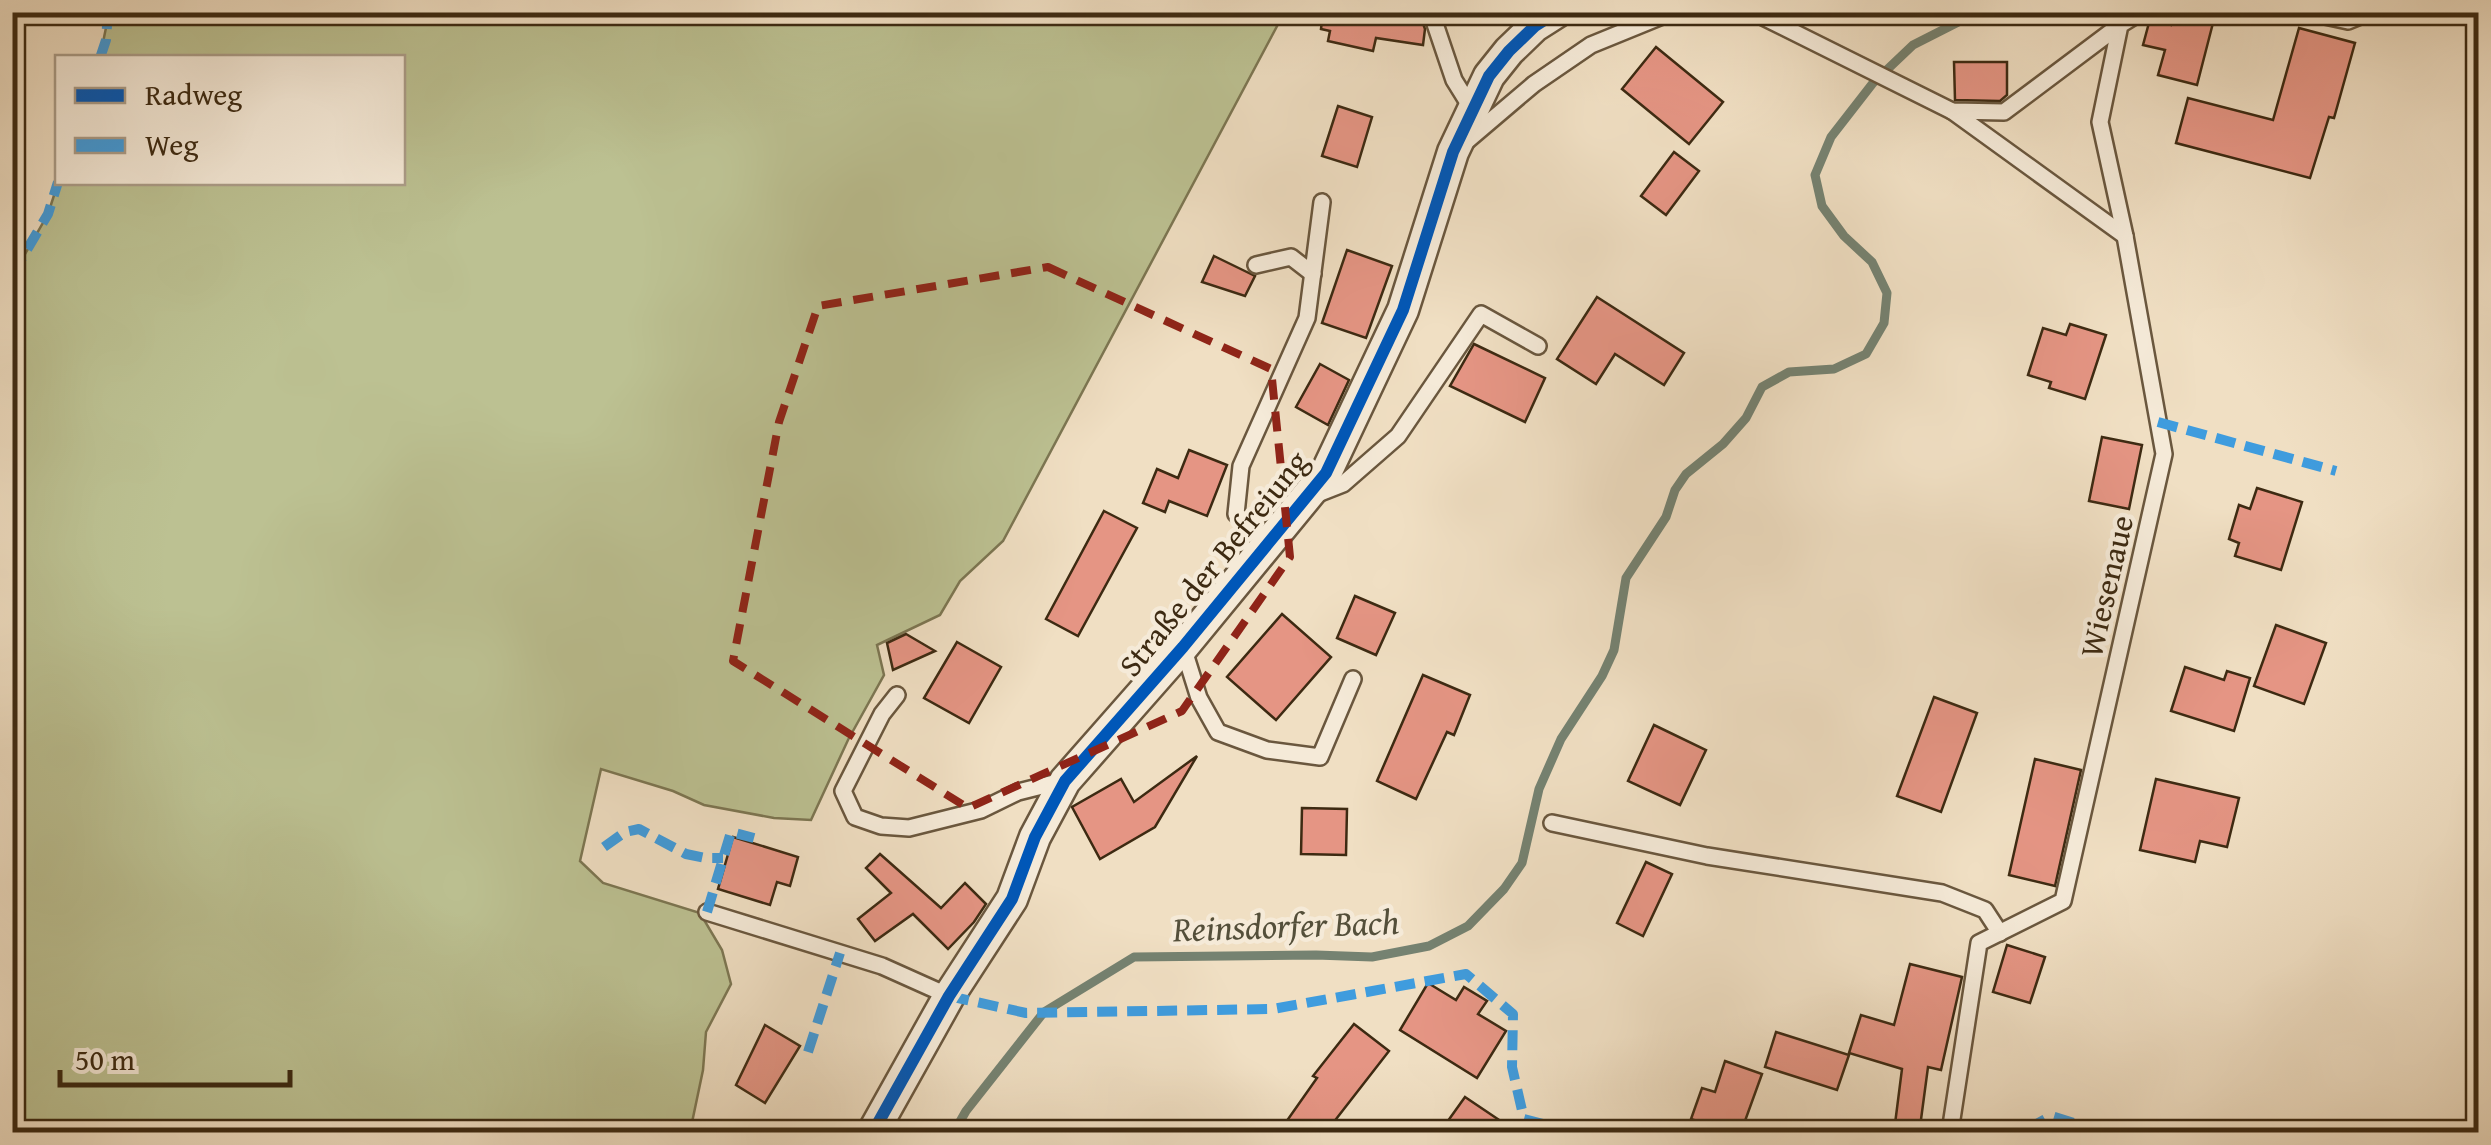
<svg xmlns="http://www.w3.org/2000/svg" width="2491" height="1145" viewBox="0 0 2491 1145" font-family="'Gentium Book Plus',serif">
<rect width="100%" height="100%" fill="#f0dfc3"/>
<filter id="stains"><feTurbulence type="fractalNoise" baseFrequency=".002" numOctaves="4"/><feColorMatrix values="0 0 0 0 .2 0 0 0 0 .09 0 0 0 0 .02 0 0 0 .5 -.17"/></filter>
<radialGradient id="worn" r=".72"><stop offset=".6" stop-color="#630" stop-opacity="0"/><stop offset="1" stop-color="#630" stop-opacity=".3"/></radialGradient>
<path fill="#bcc192" stroke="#7c7652" stroke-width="2.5" d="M84,13h1200l-281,528 -43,40 -20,34 -63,30 7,30 -36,65 -37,80 -37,-2 -70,-13 -31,-14 -72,-22 -21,92 23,22 97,30 22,37 9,34 -25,48 -3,38 -13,62h-677v-857l35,-61 10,-31 344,-1v-124l-302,-1 8,-39z"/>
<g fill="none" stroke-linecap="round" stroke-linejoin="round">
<path stroke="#758271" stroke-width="9" d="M954,1132l12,-21 78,-99 90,-55 182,-2 56,2 57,-11 39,-20 36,-37 18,-26 17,-74 22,-50 41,-63 12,-26 12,-72 40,-61 9,-27 11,-16 37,-30 23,-26 16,-31 27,-15 45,-3 32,-15 18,-31 3,-30 -15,-31 -28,-26 -22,-30 -7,-31 16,-38 42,-54 40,-38 65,-33"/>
</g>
<g fill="#e59584" stroke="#3d2a12" stroke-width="2.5">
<path d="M1323,12h58l-1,3 41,3 4,11 -2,16 -47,-7 -3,13 -45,-10 2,-10 -9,-2z"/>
<path d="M2174,13l39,10 -16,62 -39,-10 7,-25 -22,-5 7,-26 21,6z"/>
<path d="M2299,28l56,15 -21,75 -5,-1 -19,61 -134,-35 12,-45 85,22z"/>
<path d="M1656,47l67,55 -34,42 -67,-55z"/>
<path d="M1954,62h53v33l-7,6 -45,-1z"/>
<path d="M1338,106l34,11 -15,50 -35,-11z"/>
<path d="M1674,152l25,19 -33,44 -25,-19z"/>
<path d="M1347,250l45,16 -26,72 -44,-15z"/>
<path d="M1214,256l41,20 -10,20 -43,-14z"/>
<path d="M1597,297l87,56 -20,32 -49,-31 -19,30 -39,-25z"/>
<path d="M2070,324l36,11 -21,64 -36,-11 2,-6 -23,-7 15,-47 23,7z"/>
<path d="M1474,344l71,34 -20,44 -75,-36z"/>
<path d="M1320,364l29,16 -21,45 -32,-18z"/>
<path d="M2102,437l40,8 -13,64 -40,-8z"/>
<path d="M1189,450l38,15 -20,51 -38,-15 -4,11 -22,-9 14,-34 21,9z"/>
<path d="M2257,488l45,14 -21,68 -46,-14 4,-13 -10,-4 10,-34 11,4z"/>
<path d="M1104,511l33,17 -59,108 -32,-17z"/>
<path d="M1355,596l40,17 -19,42 -39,-17z"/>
<path d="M1282,614l49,43 -55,63 -49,-43z"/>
<path d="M2276,625l50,18 -22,61 -50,-18z"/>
<path d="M906,634l29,17 -42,19 -6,-27z"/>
<path d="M957,642l44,25 -32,56 -45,-25z"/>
<path d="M2185,667l39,13 3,-9 23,7 -16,53 -63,-20z"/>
<path d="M1423,675l47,20 -16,40 -7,-3 -31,67 -39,-18z"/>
<path d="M1934,697l43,16 -36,99 -44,-16z"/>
<path d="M1654,725l52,25 -26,55 -52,-24z"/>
<path d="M1197,756l-42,71 -55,32 -28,-52 49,-28 13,23z"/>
<path d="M2035,759l46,11 -26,116 -46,-11z"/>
<path d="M2156,779l83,19 -12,49 -27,-6 -5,21 -55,-12z"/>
<path d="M1302,808l45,1 -1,46 -45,-1z"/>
<path d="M733,837l65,20 -8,29 -13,-4 -7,23 -52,-16z"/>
<path d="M880,854l61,54 24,-25 21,21 -12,18 -26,27 -35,-35 -38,27 -17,-22 33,-26 -25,-25z"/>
<path d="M1646,862l26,12 -29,62 -26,-13z"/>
<path d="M2007,945l38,12 -15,46 -37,-11z"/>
<path d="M1910,964l52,13 -21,93 -13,-3 -8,60 -25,-3 7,-55 -53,-16 12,-38 33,10z"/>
<path d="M1428,983l28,17 8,-13 23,14 -9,13 28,17 -29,47 -77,-48z"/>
<path d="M1354,1024l35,27 -63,81h-47l38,-54 -4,-2z"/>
<path d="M765,1025l35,21 -35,57 -29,-18z"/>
<path d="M1776,1032l73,23 -12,35 -72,-23z"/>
<path d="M1725,1061l37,13 -21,58h-12l-38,-13 11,-31 13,4z"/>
<path d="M1465,1097l52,35h-77z"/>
</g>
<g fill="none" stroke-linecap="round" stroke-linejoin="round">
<defs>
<g id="service">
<path d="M1431,12l23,68 18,29"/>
<path d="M1753,12l199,99 52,1 116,-87"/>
<path d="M2306,12l42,9 22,-9"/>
<path d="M1952,111l173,125"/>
<path d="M1468,140l66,-56 57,-39 81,-33"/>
<path d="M1256,265l35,-8 22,17"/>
<path d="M1315,495l28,-11 55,-48 83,-122 57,32"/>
<path d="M1270,543l-34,-29 5,-48 66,-148 15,-116"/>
<path d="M1183,647l16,51 19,34 49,18 53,7 33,-78"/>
<path d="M897,695l-15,19 -39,77 12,26 26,9 28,2 72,-18 37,-18 44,-11"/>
<path d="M1552,823l155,33 235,37 43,17 15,23"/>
<path d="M707,912l175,54 67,30"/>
<path d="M1950,1132l29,-189 84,-42 101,-447 -39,-218 -25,-114 20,-97 21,-13"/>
</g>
<path id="minor" d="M873,1132l76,-136 63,-97 23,-62 30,-56 118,-134 143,-174 77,-163 50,-158 36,-76 20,-25 26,-25 22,-14"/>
</defs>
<use href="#service" stroke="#6a573e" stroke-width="20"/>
<use href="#minor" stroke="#6a573e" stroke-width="35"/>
<use href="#service" stroke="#f5ead8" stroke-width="15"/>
<use href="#minor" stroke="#f5ead8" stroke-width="30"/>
<g stroke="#3f9cde" stroke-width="10" stroke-dasharray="20 10" stroke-linecap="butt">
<path d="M2348,21l3,-9"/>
<path d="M100,58l6,-18 2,-28"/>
<path d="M12,275l36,-61 10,-32"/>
<path d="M2158,422l178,49"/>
<path d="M604,847l21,-15 14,-3 47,25 19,4h18"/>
<path d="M707,912l24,-80 23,6"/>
<path d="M949,996l77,17 247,-4 193,-35 47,40 -1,53 12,52 50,13"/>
<path d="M808,1052l32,-99"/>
<path d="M2031,1132l2,-6 18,-10 53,16"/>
</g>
<defs>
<path id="cycleway" d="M873,1132l76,-136 63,-97 23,-62 30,-56 118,-134 143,-174 77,-163 50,-158 36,-76 20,-25 26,-25 22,-14"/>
</defs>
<use href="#cycleway" stroke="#f5ead8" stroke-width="19"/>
<use href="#cycleway" stroke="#0057b8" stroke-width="12"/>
</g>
<path fill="none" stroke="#8f2418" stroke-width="8" stroke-dasharray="20 12" stroke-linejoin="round" d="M1048,267l223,102 19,188 -108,154 -214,97 -235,-147 46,-239 39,-116z"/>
<g text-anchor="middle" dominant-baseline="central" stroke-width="9" stroke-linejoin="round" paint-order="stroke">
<g font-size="32" fill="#3d2a12" stroke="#f5ead8">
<text transform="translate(1213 563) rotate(-51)">Straße der Befreiung</text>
<text transform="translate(2106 586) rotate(-77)">Wiesenaue</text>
</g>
<g font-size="35" font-style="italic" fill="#544f3a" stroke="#f5ead8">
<text transform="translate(1286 925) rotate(-2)">Reinsdorfer Bach</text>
</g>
</g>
<rect width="2491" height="1145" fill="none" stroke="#f0dfc3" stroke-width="50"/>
<rect x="15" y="15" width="2461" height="1115" fill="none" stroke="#3d2a12" stroke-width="5"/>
<rect x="25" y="25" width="2441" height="1095" fill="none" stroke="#3d2a12" stroke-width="2.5"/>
<rect x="55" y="55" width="350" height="130" fill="#f5ead8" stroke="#ab9d89" stroke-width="2.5"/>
<rect x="75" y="88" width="50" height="15" fill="#0057b8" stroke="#ab9d89" stroke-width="2.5"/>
<text x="145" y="105" font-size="30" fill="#3d2a12">Radweg</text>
<rect x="75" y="138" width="50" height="15" fill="#3f9cde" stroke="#ab9d89" stroke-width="2.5"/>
<text x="145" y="155" font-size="30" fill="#3d2a12">Weg</text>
<path d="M60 1070v15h230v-15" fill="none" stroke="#3d2a12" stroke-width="5"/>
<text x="75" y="1070" font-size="30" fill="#3d2a12" stroke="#f5ead8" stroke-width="8" paint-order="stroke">50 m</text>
<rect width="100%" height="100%" filter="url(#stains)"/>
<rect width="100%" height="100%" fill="url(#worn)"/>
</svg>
